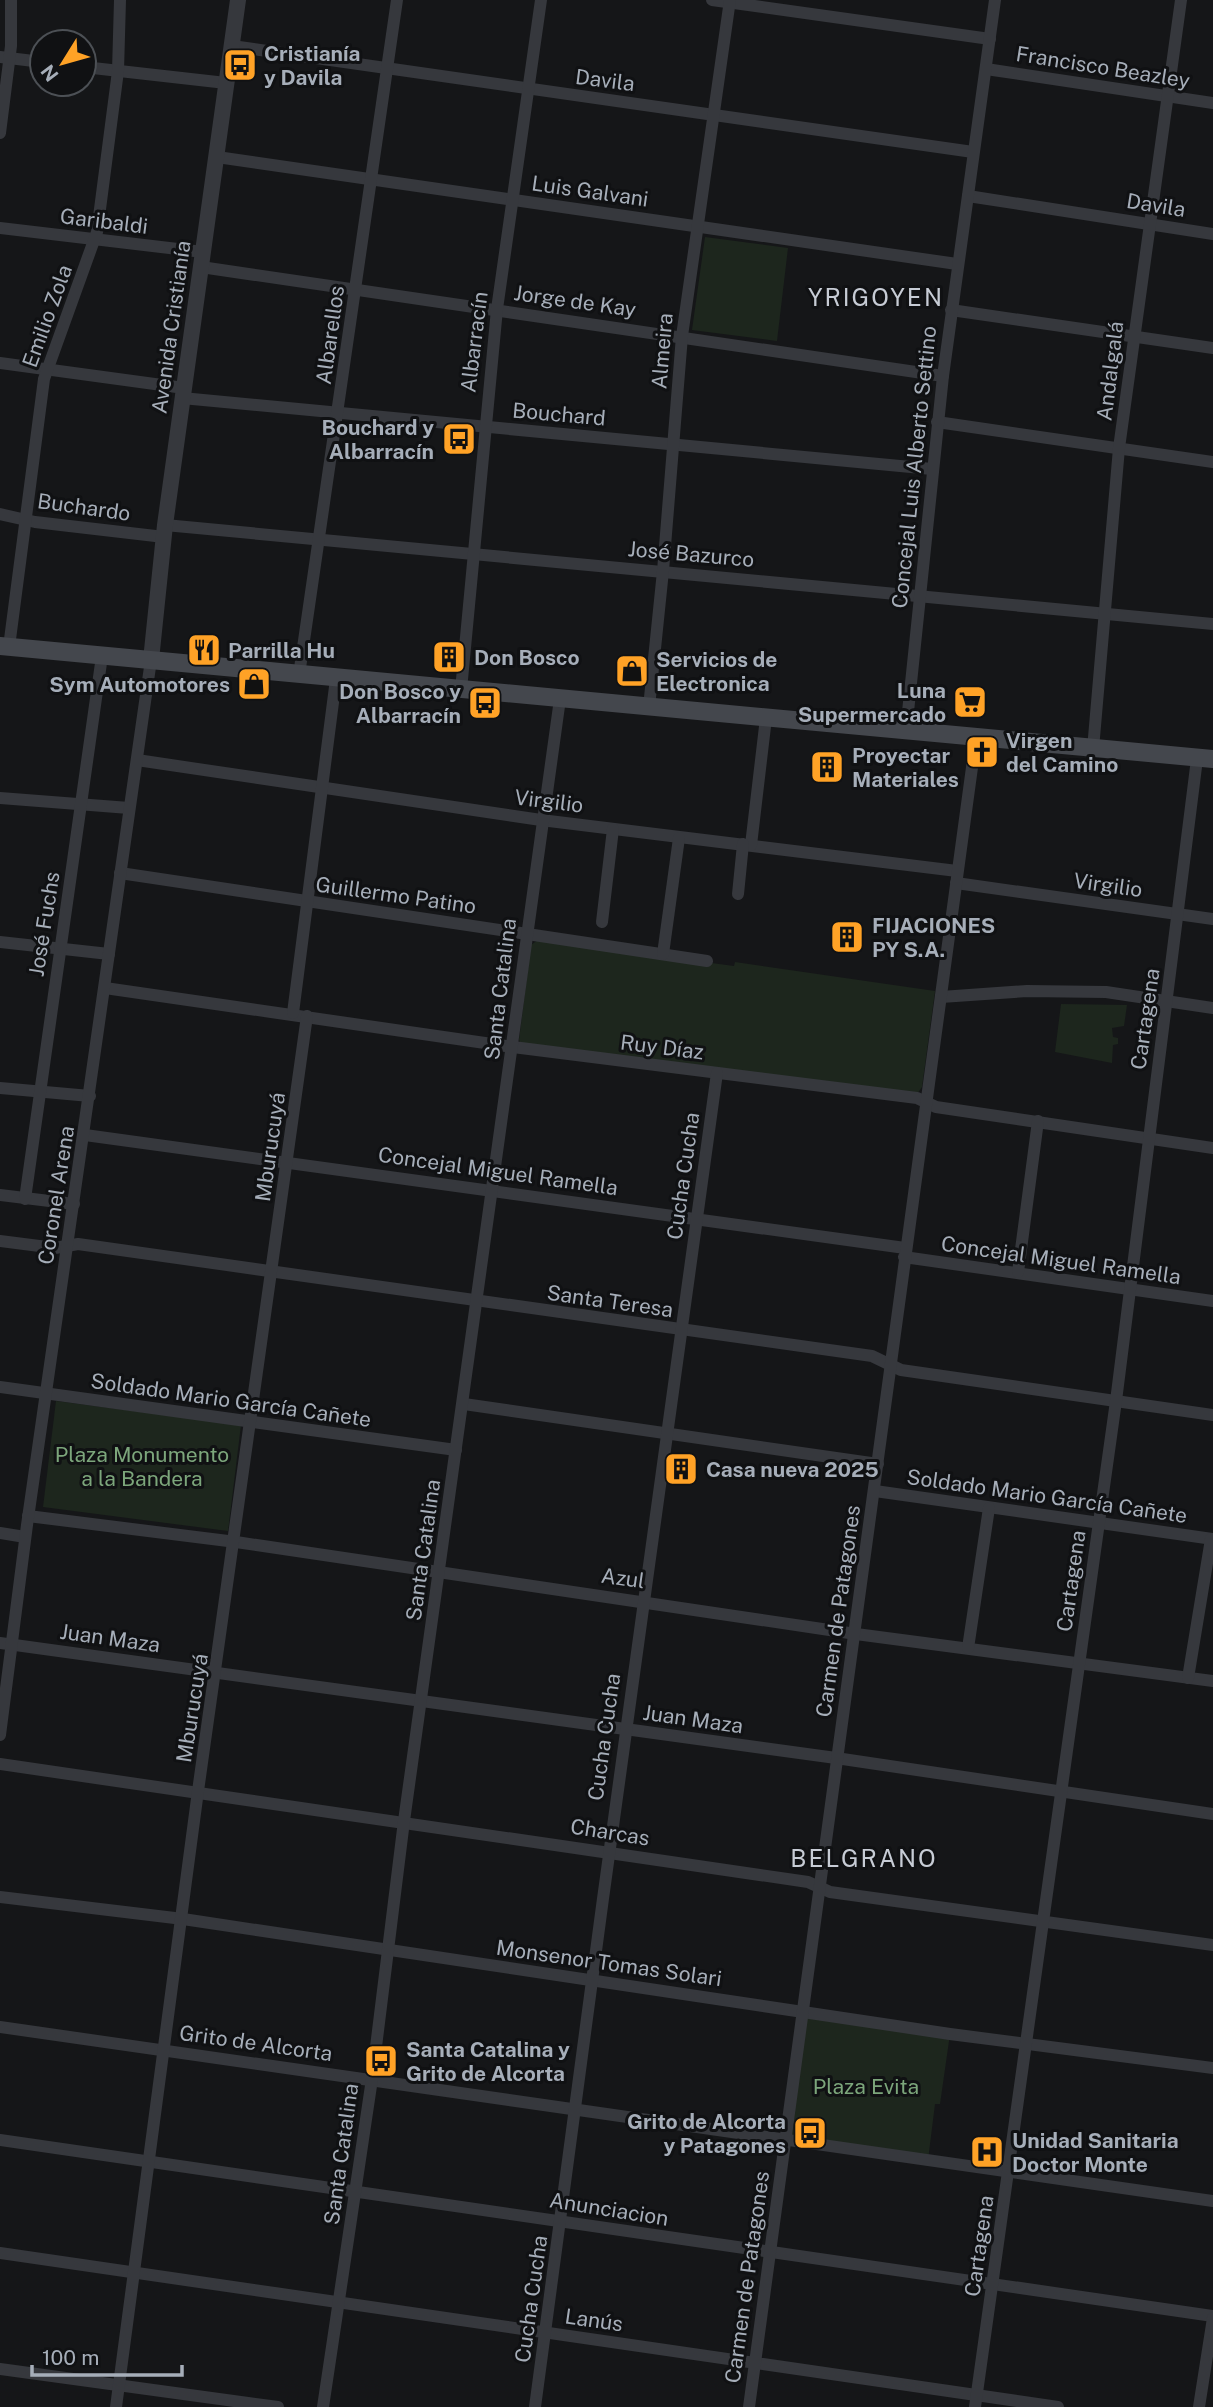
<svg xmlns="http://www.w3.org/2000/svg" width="1213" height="2407" viewBox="0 0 1213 2407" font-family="'Public Sans',sans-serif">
<rect width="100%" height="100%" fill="#151618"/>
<g fill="#1d261d">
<path d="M705,237l83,11 -11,93 -85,-11z"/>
<path d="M538,940l196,26 1,-4 200,29 -13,96 -5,7 -396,-50 -2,-4 12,-95z"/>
<path d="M1061,1004l66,1 -3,21 -12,2 1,9 5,1v6l-5,1 -1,18 -57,-11z"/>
<path d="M56,1401l185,24 -13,106 -185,-24z"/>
<path d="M803,2010l147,24 -10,70h-5l-7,56 -143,-20z"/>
</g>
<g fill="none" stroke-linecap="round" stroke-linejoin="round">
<g stroke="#36383d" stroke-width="12">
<path d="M712,0l278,39"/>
<path d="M232,46l741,106"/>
<path d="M0,57l42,5"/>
<path d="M84,67l142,16"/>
<path d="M986,69l227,34"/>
<path d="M0,133l11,-87v-46"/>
<path d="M217,157l740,107"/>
<path d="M968,196l245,38"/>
<path d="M0,228l203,24"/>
<path d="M201,267l742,109"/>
<path d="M951,310l262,38"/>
<path d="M0,363l184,25"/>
<path d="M182,398l750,71"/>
<path d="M937,422l276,40"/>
<path d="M0,514l35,8 129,15"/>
<path d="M165,525l1048,99"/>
<path d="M9,647l35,-268 53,-147 21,-161 2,-71"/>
<path d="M299,675l98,-675"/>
<path d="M461,690l36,-381 44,-309"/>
<path d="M649,707l14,-136 19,-235 48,-336"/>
<path d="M906,731l37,-355 52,-376"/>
<path d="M1093,749l26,-301 62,-448"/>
<path d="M137,760l404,60 416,51"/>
<path d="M0,798l129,10"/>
<path d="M751,845l15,-127"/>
<path d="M120,873l587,88"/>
<path d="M956,883l257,36"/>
<path d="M738,894l5,-50"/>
<path d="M602,922l11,-93"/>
<path d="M0,942l109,12"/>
<path d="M663,954l16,-116"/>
<path d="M105,988l408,59 404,51 19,9 277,41"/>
<path d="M941,997l86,-6 79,1 107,16"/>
<path d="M293,1013l43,-334"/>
<path d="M0,1088l90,8"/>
<path d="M85,1135l820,113"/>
<path d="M0,1195l74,9"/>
<path d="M25,1199l77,-543"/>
<path d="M0,1241l55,7 23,-4 794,112 29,14 312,45"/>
<path d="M904,1257l309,44"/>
<path d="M1018,1272l20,-151"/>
<path d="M0,1387l456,63"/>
<path d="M464,1404l414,60"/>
<path d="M875,1491l338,48"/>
<path d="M28,1516l208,26 620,92 357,47"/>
<path d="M0,1533l25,4"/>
<path d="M0,1643l836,115 377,56"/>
<path d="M968,1648l21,-140"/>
<path d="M1188,1678l23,-139"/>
<path d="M0,1735l27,-210 124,-865"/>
<path d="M0,1764l808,118 22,10 383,53"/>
<path d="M0,1897l183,22 767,115 263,34"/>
<path d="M0,2027l1213,174"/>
<path d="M0,2140l1213,176"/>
<path d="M0,2253l1058,154"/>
<path d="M0,2369l278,38"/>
<path d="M116,2407l82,-616 109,-775"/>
<path d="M323,2407l49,-328 32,-258 156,-1122"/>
<path d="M535,2407c59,-445 119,-889 182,-1334"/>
<path d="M749,2407l227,-1669"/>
<path d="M975,2407l141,-1006 81,-642"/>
<path d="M1199,2407l14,-89"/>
</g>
<path stroke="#36383d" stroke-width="16" d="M151,660l14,-135 73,-525"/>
<path stroke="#44474d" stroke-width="18" d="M0,646l1213,113"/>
</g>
<defs>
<symbol id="bus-square" viewBox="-11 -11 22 22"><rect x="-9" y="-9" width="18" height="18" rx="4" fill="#ffa226" stroke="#101113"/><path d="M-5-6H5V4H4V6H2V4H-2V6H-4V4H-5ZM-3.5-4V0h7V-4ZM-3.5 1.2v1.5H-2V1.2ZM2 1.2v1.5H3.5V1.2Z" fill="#111"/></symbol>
<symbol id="restaurant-square" viewBox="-11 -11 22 22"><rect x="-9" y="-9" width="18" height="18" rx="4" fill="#ffa226" stroke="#101113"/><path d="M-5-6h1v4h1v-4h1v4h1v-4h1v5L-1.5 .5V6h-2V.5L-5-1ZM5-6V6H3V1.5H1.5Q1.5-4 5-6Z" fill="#111"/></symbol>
<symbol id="building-square" viewBox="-11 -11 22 22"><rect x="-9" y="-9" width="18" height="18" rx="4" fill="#ffa226" stroke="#101113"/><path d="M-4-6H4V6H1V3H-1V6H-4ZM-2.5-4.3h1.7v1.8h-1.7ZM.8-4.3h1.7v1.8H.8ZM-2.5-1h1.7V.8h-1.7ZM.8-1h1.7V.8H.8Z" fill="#111"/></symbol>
<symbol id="shop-square" viewBox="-11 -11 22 22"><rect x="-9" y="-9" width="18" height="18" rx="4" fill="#ffa226" stroke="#101113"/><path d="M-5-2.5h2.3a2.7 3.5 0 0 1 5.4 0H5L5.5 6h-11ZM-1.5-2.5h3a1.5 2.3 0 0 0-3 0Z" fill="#111"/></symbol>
<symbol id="supermarket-square" viewBox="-11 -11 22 22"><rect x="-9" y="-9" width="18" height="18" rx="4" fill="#ffa226" stroke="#101113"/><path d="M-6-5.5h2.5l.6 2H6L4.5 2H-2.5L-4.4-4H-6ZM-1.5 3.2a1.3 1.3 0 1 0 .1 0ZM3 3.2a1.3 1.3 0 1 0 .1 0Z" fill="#111"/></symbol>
<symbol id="church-square" viewBox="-11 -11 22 22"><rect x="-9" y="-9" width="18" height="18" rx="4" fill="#ffa226" stroke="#101113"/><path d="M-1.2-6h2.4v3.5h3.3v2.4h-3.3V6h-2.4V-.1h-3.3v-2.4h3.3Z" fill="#111"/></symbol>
<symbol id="hospital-square" viewBox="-11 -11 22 22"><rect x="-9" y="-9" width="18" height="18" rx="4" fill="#ffa226" stroke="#101113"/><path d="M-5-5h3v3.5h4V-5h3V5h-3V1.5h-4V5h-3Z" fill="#111"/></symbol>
</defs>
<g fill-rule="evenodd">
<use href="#bus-square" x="221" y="46" width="38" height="38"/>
<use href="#bus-square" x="440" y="420" width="38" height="38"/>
<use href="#restaurant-square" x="185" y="631" width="38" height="38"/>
<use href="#building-square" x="430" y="638" width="38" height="38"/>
<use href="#shop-square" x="613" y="652" width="38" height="38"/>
<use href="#shop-square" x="235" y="665" width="38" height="38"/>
<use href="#supermarket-square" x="951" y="683" width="38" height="38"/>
<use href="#bus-square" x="466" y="684" width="38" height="38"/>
<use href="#church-square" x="963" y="733" width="38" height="38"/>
<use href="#building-square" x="808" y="748" width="38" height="38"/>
<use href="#building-square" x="828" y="918" width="38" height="38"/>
<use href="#building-square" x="662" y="1450" width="38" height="38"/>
<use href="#bus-square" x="362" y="2042" width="38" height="38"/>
<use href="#bus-square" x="791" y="2114" width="38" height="38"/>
<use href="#hospital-square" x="968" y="2133" width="38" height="38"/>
</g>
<g text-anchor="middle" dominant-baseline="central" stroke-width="6" stroke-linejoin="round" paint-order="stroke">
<g font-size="21" font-weight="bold" fill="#a6aeb9" stroke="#101113" text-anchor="start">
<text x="264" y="53">Cristianía<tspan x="264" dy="24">y Davila</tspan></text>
<text x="434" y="427" text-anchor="end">Bouchard y<tspan x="434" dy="24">Albarracín</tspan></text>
<text x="228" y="650">Parrilla Hu</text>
<text x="474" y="657">Don Bosco</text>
<text x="656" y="659">Servicios de<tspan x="656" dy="24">Electronica</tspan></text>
<text x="230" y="684" text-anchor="end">Sym Automotores</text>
<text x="946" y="690" text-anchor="end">Luna<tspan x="946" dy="24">Supermercado</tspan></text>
<text x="461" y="691" text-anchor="end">Don Bosco y<tspan x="461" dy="24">Albarracín</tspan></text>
<text x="1006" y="740">Virgen<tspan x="1006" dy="24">del Camino</tspan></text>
<text x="852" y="755">Proyectar<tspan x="852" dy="24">Materiales</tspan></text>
<text x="872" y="925">FIJACIONES<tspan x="872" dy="24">PY S.A.</tspan></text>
<text x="706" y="1469">Casa nueva 2025</text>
<text x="406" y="2049">Santa Catalina y<tspan x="406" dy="24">Grito de Alcorta</tspan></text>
<text x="786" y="2121" text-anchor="end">Grito de Alcorta<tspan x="786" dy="24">y Patagones</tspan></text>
<text x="1012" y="2140">Unidad Sanitaria<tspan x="1012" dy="24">Doctor Monte</tspan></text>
</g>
<g font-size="21" fill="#a6aeb9" stroke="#101113">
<text transform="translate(1103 67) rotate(9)">Francisco Beazley</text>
<text transform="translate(605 80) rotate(7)">Davila</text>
<text transform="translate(590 191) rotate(8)">Luis Galvani</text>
<text transform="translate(1156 205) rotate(9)">Davila</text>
<text transform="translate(104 221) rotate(7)">Garibaldi</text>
<text transform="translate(575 301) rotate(8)">Jorge de Kay</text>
<text transform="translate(47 316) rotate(-70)">Emilio Zola</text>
<text transform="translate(171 327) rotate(-82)">Avenida Cristianía</text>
<text transform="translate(330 335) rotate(-82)">Albarellos</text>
<text transform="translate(474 342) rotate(-83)">Albarracín</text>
<text transform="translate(662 351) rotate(-85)">Almeira</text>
<text transform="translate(1110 371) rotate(-83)">Andalgalá</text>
<text transform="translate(559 414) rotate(5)">Bouchard</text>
<text transform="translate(914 467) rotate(-84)">Concejal Luis Alberto Settino</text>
<text transform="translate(84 507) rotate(8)">Buchardo</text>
<text transform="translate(691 554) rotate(5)">José Bazurco</text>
<text transform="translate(549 801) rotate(7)">Virgilio</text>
<text transform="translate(1108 885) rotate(8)">Virgilio</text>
<text transform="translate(396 895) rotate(8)">Guillermo Patino</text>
<text transform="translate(44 924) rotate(-81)">José Fuchs</text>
<text transform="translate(500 989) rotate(-83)">Santa Catalina</text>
<text transform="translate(1145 1019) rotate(-82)">Cartagena</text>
<text transform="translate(662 1047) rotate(7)">Ruy Díaz</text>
<text transform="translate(270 1147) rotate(-82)">Mburucuyá</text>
<text transform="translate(498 1171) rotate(8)">Concejal Miguel Ramella</text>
<text transform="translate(683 1176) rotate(-82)">Cucha Cucha</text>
<text transform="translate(56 1195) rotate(-81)">Coronel Arena</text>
<text transform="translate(1061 1260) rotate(8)">Concejal Miguel Ramella</text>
<text transform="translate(610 1301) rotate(8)">Santa Teresa</text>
<text transform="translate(231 1400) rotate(8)">Soldado Mario García Cañete</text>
<text transform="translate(1047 1496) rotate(8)">Soldado Mario García Cañete</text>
<text transform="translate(423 1550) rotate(-82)">Santa Catalina</text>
<text transform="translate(623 1578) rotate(8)">Azul</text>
<text transform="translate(1071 1581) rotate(-82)">Cartagena</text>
<text transform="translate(838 1611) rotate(-82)">Carmen de Patagones</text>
<text transform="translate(110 1638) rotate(8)">Juan Maza</text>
<text transform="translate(192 1708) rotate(-81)">Mburucuyá</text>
<text transform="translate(693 1719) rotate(8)">Juan Maza</text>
<text transform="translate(604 1737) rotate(-82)">Cucha Cucha</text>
<text transform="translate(610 1832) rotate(9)">Charcas</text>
<text transform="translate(609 1963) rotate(8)">Monsenor Tomas Solari</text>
<text transform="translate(256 2043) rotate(8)">Grito de Alcorta</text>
<text transform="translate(341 2154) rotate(-82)">Santa Catalina</text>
<text transform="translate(609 2209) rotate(9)">Anunciacion</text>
<text transform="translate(979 2246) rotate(-82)">Cartagena</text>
<text transform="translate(747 2277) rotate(-82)">Carmen de Patagones</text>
<text transform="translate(531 2299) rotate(-82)">Cucha Cucha</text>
<text transform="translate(594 2320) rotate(8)">Lanús</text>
</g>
<g font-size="21" fill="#7ca67b" stroke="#101113">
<text x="142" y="1454">Plaza Monumento<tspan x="142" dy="24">a la Bandera</tspan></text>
<text x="866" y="2086">Plaza Evita</text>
</g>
<g font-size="24" letter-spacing="2" fill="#c7ccd5" stroke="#101113">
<text x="876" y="297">YRIGOYEN</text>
<text x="864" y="1858">BELGRANO</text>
</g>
</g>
<g transform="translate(63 63) rotate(233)"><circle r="33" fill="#101113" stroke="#4c5055" stroke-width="2"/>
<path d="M0-5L12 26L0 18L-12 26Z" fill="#ffa226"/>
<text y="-10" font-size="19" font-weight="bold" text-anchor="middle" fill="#a6aeb9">N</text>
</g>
<path d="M32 2365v10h150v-10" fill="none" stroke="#a6aeb9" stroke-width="3.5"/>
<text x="42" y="2365" font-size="21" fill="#a6aeb9" stroke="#101113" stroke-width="5" paint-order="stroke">100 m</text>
</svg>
